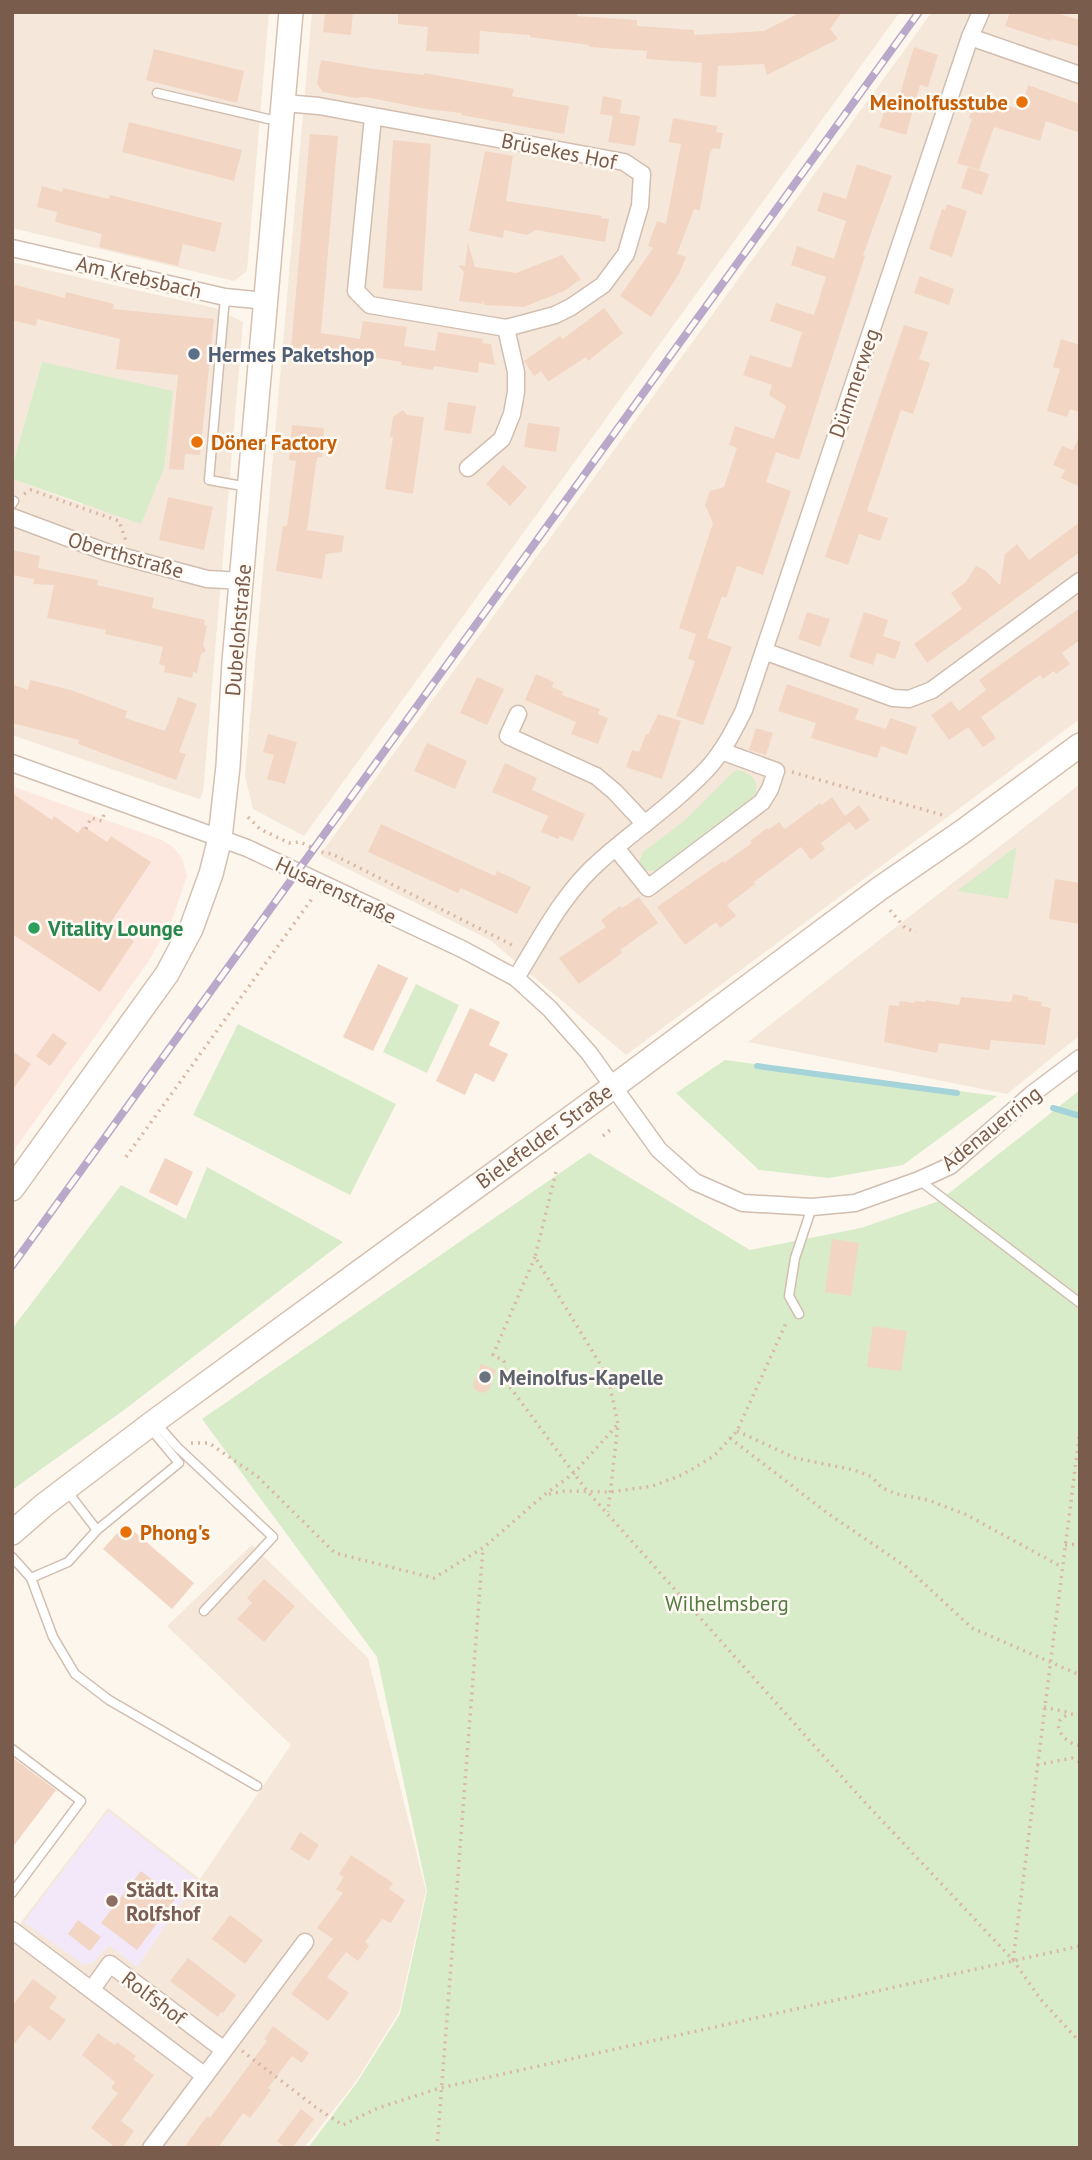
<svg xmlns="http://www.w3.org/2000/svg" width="1092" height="2160" viewBox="0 0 1092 2160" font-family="'PT Sans',sans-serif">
<rect width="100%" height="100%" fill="#fdf6ec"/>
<g fill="#f5e8da">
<path d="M12,12h257l-22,259 -13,10 -222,-53z"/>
<path d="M312,12h588l-596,824 -51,-27 -8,-33z"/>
<path d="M932,12h148v707l-454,336 -136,-115 -170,-85z"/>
<path d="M12,262l203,46 28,14 -40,471 -4,6 -187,-64v-256l71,26 -41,-143 -30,105z"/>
<path d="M1080,784v251l-73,59 -259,-52z"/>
<path d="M252,1545l116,113 58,233 -27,121 -42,68 -53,68h-292v-214l96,-126 92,71 91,-134 -124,-119z"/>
</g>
<path fill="#fde8e0" d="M12,786l150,54 11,7 9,11 5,18 -14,42 -23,41 -138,194z"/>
<path fill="#f3e8fa" d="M108,1811l89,69 -60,87 -28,-22 -15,17 -10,3 -60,-43z"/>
<g fill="#d8ecc9">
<path d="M42,362l131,29 -9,77 -23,56 -129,-45v-12z"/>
<path d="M738,770c15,4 23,12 16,27l-97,73c-9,2 -13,1 -18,-7l4,-11 41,-31 49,-49z"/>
<path d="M1017,846l-9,53 -51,-8z"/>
<path d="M416,984l43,21 -32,68 -44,-21z"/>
<path d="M238,1024l158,80 -46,91 -157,-80z"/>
<path d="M725,1060l272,36 -94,69 -74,13 -70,-8 -83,-77z"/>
<path d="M1080,1090v1058h-772l50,-67 42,-67 27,-123 -50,-234 -175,-238 387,-266 161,97 111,-22 78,-27z"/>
<path d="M207,1167l136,75 -219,168 -112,80v-161l109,-144 65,34z"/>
</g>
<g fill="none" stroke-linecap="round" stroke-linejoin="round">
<g stroke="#a5d3da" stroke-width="6">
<path d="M757,1066l200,27"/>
<path d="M1053,1108l27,8"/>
</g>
</g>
<g fill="#f3d5c3">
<path d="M325,12h28l-2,23 -28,-3z"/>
<path d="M398,12h179v4l60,4v6l57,4v5l70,-4 37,-19h41l-12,17 8,10 -71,36 -3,-11 -46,2 -2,31 -16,-1 2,-33 -56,-4 1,-8 -58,-4v-2l-59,-8v-2l-50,-4 -1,23 -53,-3 2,-24 -30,-3z"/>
<path d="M1010,12h43l27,8v27l-28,-8 -1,2 -46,-15z"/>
<path d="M914,47l24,8 -10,32 -8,-2 -14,50 -27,-8 10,-30 9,3z"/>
<path d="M154,49l90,22 -7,32 -91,-23z"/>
<path d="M321,60l53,9 50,6v-2l90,16 -2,7 57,10 -5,28 -103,-19 1,-2 -36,-4 -60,-12 -10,1 -33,-6 -6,-8z"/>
<path d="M1028,85l52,19v29l-34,-12 -6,20 -46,-14 -15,43 -22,-7 15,-44 -3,-1 7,-22 39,12 4,-14 6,1z"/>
<path d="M603,96l19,4 -2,13 20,3 -5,30 -27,-4 5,-26 -13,-2z"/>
<path d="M673,118l44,8 -1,6 7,1 -3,16 -7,-1 -3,5 -10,57 -6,-1 -17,45 9,3 -7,17 -28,43 -31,-21 33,-48 -5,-2 9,-25 9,3 15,-80 -12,-2z"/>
<path d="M129,122l113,28 -8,31 -112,-29z"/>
<path d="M310,134l28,2 -17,197 39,6 3,-18 44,6 -3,19 31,5 3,-19 45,7 -1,4 9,1 4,21 -16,-3 -1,11 -44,-7 -1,4 -32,-5 1,-3 -61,-10 -50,-4z"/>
<path d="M393,140l38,4 -9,147 -39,-3z"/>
<path d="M485,151l28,5 -7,45 96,15 -1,2 8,1 -4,23 -69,-12 -9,5 -23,-5 -1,8 -34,-7z"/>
<path d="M857,164l35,12 -29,79 2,1 -66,204 -23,-8 -10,30 25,9 -28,84 -26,-9 -11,32 -4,-2 -15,42 25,9 -29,78 -27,-9 19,-55 -7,-2 8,-25 -17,-6 34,-105 -8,-18 5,-14 14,-4 13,-39 -8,-3 6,-19 39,13 12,-33 -17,-11 3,-10 -29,-10 7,-20 41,13 11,-36 -32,-11 6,-18 38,12 12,-38 -35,-12 6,-19 37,13 12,-38 -29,-10 6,-19 23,7z"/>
<path d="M968,167l21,7 -7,21 -21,-7z"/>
<path d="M42,186l20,6 1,-4 46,11 1,-4 112,28 -7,29 -32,-8 -5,22 -79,-19 3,-13 -47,-12 2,-10 -20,-5z"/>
<path d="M947,204l20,7 -15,46 -23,-8 13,-40 3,1z"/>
<path d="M468,243l7,24 41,6 46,-18 19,24 -17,12 -40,16 -39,-2 -3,-6 1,5 -24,-3 5,-29 -6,-7 7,1z"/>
<path d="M920,276l34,13 -5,16 -35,-12z"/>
<path d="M12,284l53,14 1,-6 48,12 -1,5 101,10 -14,136 -15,-1 -1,16 -15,-1 9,-94 -62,-6 4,-30 -83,-20 -1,7 -24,-6z"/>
<path d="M604,308l19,25 -35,28 -2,-4 -38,25 -7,-11 -7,5 -10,-15 36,-25 3,3z"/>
<path d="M904,325l24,7 -9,27 11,4 -17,51 -12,-4 -34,101 21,7 -8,23 -21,-7 -11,31 -23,-8z"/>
<path d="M1061,339l19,6v67l-10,-3 -3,8 -20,-6 13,-42 -7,-2z"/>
<path d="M448,402l28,4 -5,28 -27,-4z"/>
<path d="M403,410l4,5 17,2 -11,77 -28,-5 8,-52h-3l3,-20z"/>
<path d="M528,423l32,4 -4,25 -32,-5z"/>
<path d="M292,425l32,3 -2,29h-4l-2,6 -9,67 37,6 -2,16 -16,2 -4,25 -46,-8 7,-45h4l9,-65 -7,-1z"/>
<path d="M1080,434v53l-19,-9 4,-8 -12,-5 9,-19 11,4z"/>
<path d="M503,465l24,22 -17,19 -24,-22z"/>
<path d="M168,497l45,10 -9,43 -45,-10z"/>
<path d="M1080,522v30l-153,111 -13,-19 48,-35 -11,-16 14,-10 11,-17 9,4 15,15 5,-31 12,-10 12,16z"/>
<path d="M12,550l28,6 -2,12 60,12 -1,5 57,13 -2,10 53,12 -1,5 3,1 -4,19 3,6 -5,3 -4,19 -4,-1 -1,6 -28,-6 1,-6 -6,-2 4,-17 -58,-13 1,-4 -59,-12 7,-33 -21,-1 1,-5 -22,-4z"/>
<path d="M1080,608v32l-18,13 8,11 -14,10 -2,-3 -11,8 -3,-4 -59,42 15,21 -13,9 -15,-20 -19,13 -18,-25 20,-14 8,10 27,-21 -7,-10z"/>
<path d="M807,612l23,7 -10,28 -22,-8z"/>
<path d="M864,612l24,8 -5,16 18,6 -6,17 -18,-6 -4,12 -24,-8z"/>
<path d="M536,674l18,8 -2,5 11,5 -1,3 38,14 -2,5 10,4 -10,26 -27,-10 5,-12 -51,-22z"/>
<path d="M477,677l27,12 -17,36 -27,-12z"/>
<path d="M30,680l41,10 56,21 -2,7 40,13 13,-34 19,7 -18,48 7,2 -10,26 -98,-36 1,-4 -67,-17v-39l16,6z"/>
<path d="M787,684l72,25 -4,10 31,10 4,-11 27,9 -10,28 -26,-9 -4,12 -66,-20 5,-15 -38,-12z"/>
<path d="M658,714l23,7 -19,58 -36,-12 6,-17 7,2 7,-18 2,1z"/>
<path d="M756,728l17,5 -7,22 -17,-5z"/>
<path d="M268,734l29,8 -12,42 -18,-5 7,-24 -11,-3z"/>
<path d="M427,743l40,18 -12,28 -41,-18z"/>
<path d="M505,763l32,15 -5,12 53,24 -12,27 -13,-5 -2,3 -17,-7 7,-16 -56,-24z"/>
<path d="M12,793l40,27 2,-4 24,17 5,-7 24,16 4,-6 40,26 -42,63 25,16 -34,51 -88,-58z"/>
<path d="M832,797l13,19 14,-11 11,15 -14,10 -7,-8 -28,21 4,6 -14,11 -10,-13 -47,35 1,2 -28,21 9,11 -16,12 -4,-6 -31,23 -28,-38 66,-46 1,2 28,-20 -2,-2 17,-13 1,2 11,-8 6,7 35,-26 2,2z"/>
<path d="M381,824l114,52 2,-5 34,16 -14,27 -56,-26 -3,5 -90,-41z"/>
<path d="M1055,879l25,4v41l-31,-5z"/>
<path d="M639,897l19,26 -38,27 2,3 -43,31 -20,-26 47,-31 -5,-7 19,-14 2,2z"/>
<path d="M378,964l30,14 -35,73 -30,-14z"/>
<path d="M1013,994l15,3v3l14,2 -1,4 10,2 -6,37 -54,-5 -2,10 -50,-7 -2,10 -53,-11 5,-37 10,1 1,-5 14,2 1,-2 11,1v-2l33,5 2,-8 50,5z"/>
<path d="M470,1008l30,14 -11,23 19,9 -14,28 -19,-9 -10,22 -29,-14z"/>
<path d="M53,1033l14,10 -17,23 -14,-10z"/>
<path d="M12,1051l19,13 -19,27z"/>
<path d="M165,1158l28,14 -16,34 -28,-14z"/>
<path d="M832,1239l27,4 -8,53 -26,-4z"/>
<path d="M873,1326l34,5 -6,40 -34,-4z"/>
<path d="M481,1364l15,6 -7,20 -7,3 -7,-3 -2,-6z"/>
<path d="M122,1528h8l64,55 -22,26 -69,-60z"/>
<path d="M264,1579l31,27 -31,36 -27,-23 15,-16 -5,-5z"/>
<path d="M12,1757l44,33 -44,58z"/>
<path d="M300,1832l19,13 -10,16 -19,-12z"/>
<path d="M351,1855l42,28 -4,6 16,11 -14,23 -9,-4 -17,23 4,4 -11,15 -12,-9 -19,25 22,16 -21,28 -37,-27 42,-55 -16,-11 26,-35 -7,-4 8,-12 -5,-3z"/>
<path d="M141,1871l35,27 -39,52 -36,-27z"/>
<path d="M230,1915l33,25 -18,24 -33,-25z"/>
<path d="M78,1920l23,17 -11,14 -22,-17z"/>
<path d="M188,1958l48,37 -13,18 -2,-1 -3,5 -48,-36z"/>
<path d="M33,1979l24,18 -8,11 17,12 -16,21 -21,-16 -17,22v-41z"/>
<path d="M273,2026l36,27 -7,10 -10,-7 -24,32 3,2 -21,28 -7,-5 -25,35h-34l17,-24 7,-8 2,2 57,-77 -3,-2z"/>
<path d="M98,2033l17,12 2,-3 19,14 -2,4 20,15 -33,46 13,10 -12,17h-6l-25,-20 27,-35 -7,-5 4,-6 -33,-27z"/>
<path d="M301,2109l13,10 -22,29h-6l-9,-7z"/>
</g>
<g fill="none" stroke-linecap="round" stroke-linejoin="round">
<defs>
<g id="service">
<path d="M157,93l111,26 12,1"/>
<path d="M225,297l-16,183 39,7"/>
<path d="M12,504l2,-3"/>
<path d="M919,1180l161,123"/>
<path d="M799,1314l-10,-18 6,-38 17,-51"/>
<path d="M155,1422l22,25 96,90 -69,74"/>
<path d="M67,1491l30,39"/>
<path d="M12,1557l19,21 22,59 22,37 34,26 148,86"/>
<path d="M31,1578l37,-16 29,-32 82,-67 -29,-35"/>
<path d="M12,1749l69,52 -69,92"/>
</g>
<g id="minor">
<path d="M970,37l110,38"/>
<path d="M284,103l35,3 305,56 18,12 -2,32 -14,48 -23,31 -32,22 -16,8 -49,13 -136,-23 -14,-14 17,-174"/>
<path d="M12,248l213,49 41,4"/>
<path d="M468,468l34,-29 10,-25 4,-22v-20l-10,-44"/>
<path d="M12,517l94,35 101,27 36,2"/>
<path d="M764,651l129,47 16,1 23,-9 148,-109"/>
<path d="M518,714l-10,22 88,40 19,16 30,32"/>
<path d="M12,763l235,85 215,101 54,29 34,31 39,44 70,97 36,32 48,21 69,4 43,-4 64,-23 31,-14 82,-72 48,-36"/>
<path d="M616,848l32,40 114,-86 8,-13 6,-18 -55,-20"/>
<path d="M516,978c26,-42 47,-85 85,-118 35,-31 74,-57 106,-91 16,-17 27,-39 37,-59l226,-673 11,-25"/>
<path d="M12,1930l193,146"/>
<path d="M92,1989l18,-25 114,86"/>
<path d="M151,2148l154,-206"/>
</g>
<g id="secondary">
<path d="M12,1189l155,-215 24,-45 20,-55 9,-36 8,-72 6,-104 57,-650"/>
<path d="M12,1533l32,-28 111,-84 458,-334 266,-198 83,-57 118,-87"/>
</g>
</defs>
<use href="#service" stroke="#d1beb0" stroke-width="11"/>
<use href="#minor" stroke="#d1beb0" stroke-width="19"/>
<use href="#secondary" stroke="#d6c0b0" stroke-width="26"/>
<g stroke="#d9b8a5" stroke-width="3.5" stroke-dasharray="2 5" stroke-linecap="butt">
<path d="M24,494l7,-4 88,31 7,20"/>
<path d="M792,772l154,44"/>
<path d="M248,817l12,12 29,14 11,-1 22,10 10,2 182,92"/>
<path d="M86,829l5,-11 11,3 2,-7"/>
<path d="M890,910l15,18 11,4"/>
<path d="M603,1136l8,-7"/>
<path d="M126,1157l188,-261"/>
<path d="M556,1172l-21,85 73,120 10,47 -10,88"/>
<path d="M535,1257l-42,98 11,6v18l83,112 273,306 153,163 29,41 38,41"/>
<path d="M737,1431l58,27 59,12 18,7 10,11 15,6 31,6 37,14 97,53"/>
<path d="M730,1438l96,74 79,54 67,62 108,47"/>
<path d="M191,1443h18l49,34 77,76 99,25 49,-30 61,-53 29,-21 45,-50"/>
<path d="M549,1494l16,-3 45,1 43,-6 29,-11 32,-19 23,-25 50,-110"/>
<path d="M1065,1545l15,-1"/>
<path d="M1044,1707l27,6"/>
<path d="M1080,1714c-32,-2 -25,26 0,32"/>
<path d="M1037,1765l35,-7 8,4"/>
<path d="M1013,1960l67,-530"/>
<path d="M242,2051l76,58 25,16 35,-17 62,-20 640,-142"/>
<path d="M437,2148l46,-600"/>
</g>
<use href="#service" stroke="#fff" stroke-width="8"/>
<use href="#minor" stroke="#fff" stroke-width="16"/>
<use href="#secondary" stroke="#fff" stroke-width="23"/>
<defs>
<path id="rail" d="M12,1266l907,-1254"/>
</defs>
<use href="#rail" stroke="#b9a8c9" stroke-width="8"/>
<use href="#rail" stroke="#fffaf3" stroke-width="5" stroke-dasharray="16" stroke-linecap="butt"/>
</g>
<g fill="#e8710a" stroke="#fffaf3" stroke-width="2.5">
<circle cx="1022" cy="102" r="7"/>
<circle cx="197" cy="442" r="7"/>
<circle cx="126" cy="1532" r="7"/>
</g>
<circle fill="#5c6f8a" stroke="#fffaf3" stroke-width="2.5" cx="194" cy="354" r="7"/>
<circle fill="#2e9e5b" stroke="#fffaf3" stroke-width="2.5" cx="34" cy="928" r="7"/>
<circle fill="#6b7280" stroke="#fffaf3" stroke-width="2.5" cx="485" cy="1377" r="7"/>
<circle fill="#8d6e63" stroke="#fffaf3" stroke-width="2.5" cx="112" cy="1901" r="7"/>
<g text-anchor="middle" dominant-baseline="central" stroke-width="5" stroke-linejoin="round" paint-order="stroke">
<g font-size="21" font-weight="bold" fill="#c56008" stroke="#fffaf3" text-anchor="start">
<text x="1008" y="102" text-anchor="end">Meinolfusstube</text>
<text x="211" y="442">Döner Factory</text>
<text x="140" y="1532">Phong's</text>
</g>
<g font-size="21" fill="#7a5c4d" stroke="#fffaf3">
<text transform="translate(559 151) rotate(11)">Brüsekes Hof</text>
<text transform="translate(139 277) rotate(13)">Am Krebsbach</text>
<text transform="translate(854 383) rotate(-71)">Dümmerweg</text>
<text transform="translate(126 555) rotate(16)">Oberthstraße</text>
<text transform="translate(238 630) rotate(-85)">Dubelohstraße</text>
<text transform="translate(336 890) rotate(25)">Husarenstraße</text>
<text transform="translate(991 1128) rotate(-39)">Adenauerring</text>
<text transform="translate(544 1136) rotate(-36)">Bielefelder Straße</text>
<text transform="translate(154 1998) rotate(37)">Rolfshof</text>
</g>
<g font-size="21" font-weight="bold" fill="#4e5e75" stroke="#fffaf3" text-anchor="start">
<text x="208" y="354">Hermes Paketshop</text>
</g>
<g font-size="21" font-weight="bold" fill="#27864d" stroke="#fffaf3" text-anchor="start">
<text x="48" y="928">Vitality Lounge</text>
</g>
<g font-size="21" font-weight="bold" fill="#5b616d" stroke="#fffaf3" text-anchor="start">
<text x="499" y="1377">Meinolfus-Kapelle</text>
</g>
<g font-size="21" fill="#537a41" stroke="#fffaf3">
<text x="727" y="1603">Wilhelmsberg</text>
</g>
<g font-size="21" font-weight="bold" fill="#785e54" stroke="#fffaf3" text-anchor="start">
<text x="126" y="1889">Städt. Kita<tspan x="126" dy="24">Rolfshof</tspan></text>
</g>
</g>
<rect width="1092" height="2160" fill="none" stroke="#7a5c4d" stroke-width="28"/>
</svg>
